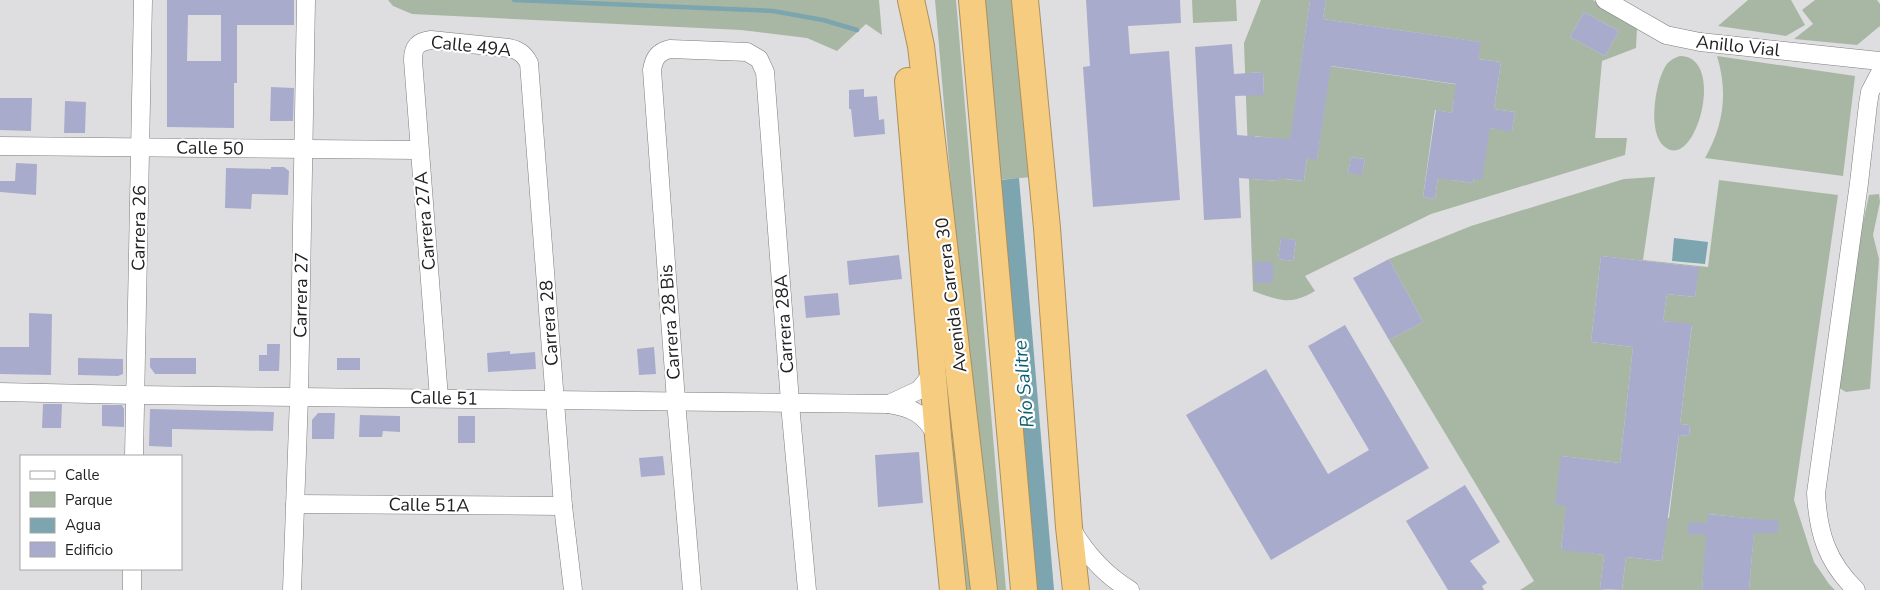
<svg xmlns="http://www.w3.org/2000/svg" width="1880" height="590" viewBox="0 0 1880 590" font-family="'Nunito Sans',sans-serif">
<rect width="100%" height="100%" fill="#dedee1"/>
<g fill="#a8b7a3" fill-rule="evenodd">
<path d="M388,0h491l3,35 -16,-11 -29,27 -30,-13 -66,-8 -329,-16 -19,-8z"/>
<path d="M935,0h21l50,590h-10l-44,-393z"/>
<path d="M978,0h37l18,177 -39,3z"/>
<path d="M1192,0h44l1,21 -44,2z"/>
<path d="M1261,0h49l-25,179 19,2 3,-23 10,1 10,-71 -12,-24 166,24 -27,11 -2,14 -17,-3 -12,87 12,2 4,-29 13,10 21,3 17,-55 22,3 3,-19 -21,-3 7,-47 -23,-3 2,-17 -157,-23 3,-19h267l44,27 -1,21 -34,13 -7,77h32l-2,17 -194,59 -126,62 10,15c-25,15 -37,9 -62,0l-9,-248zM1584,12l35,19 -14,25 -35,-19zM1263,72l1,22 -14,1 -1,-22zM1255,136l27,3 -3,42 -27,-2zM1351,157l14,2 -3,15 -14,-1zM1281,239l15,1 -3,21 -15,-2zM1254,262h19l-1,21h-18z"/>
<path d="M1748,0h43l14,25 -19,11 -68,-10z"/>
<path d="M1815,0h62l3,4v22l-23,19 -63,-6 19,-15 -11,-14z"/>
<path d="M1680,56c47,0 16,116 -15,91 -18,-13 -10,-63 0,-80 3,-6 9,-9 15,-11z"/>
<path d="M1717,56l138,20 -12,100 -138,-18c19,-33 23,-66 12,-102z"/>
<path d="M1655,177l-12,83 65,7 11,-87 119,15 -44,305 20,62 15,22 6,6h-86l6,-71 -46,-5 -7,76h-80l4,-33 36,4 3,-25 -43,-23 47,5 10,-83 10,1 1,-11 -10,-1 12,-99 -29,-4 4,-27 28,3 3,-30 -97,-11 -10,86 42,5 -13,116 -59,-7 47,55 -2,19 -42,-5 -3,24 43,6 -4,34 9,1h-89l14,-9 -145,-241 34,-18 -34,-63 82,-33 153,-47z"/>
<path d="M1879,194l1,8 -7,33 6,24 -9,130 -24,3 -14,-8 25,-133 12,-56z"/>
<path d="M937,288l37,302h-11z"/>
</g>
<g fill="#7ca5af">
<path d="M1019,178l35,412h-21l-32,-410z"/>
<path d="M1674,238l34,4 -3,22 -33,-3z"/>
</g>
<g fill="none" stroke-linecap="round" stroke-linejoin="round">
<path stroke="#7ca5af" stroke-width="4.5" d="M514,0l259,11 50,9 34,10"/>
</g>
<g fill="#a9abcc" fill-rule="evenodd">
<path d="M167,0h127v25h-57v58h-3v45l-67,-1zM188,15h33v46h-34z"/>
<path d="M1086,0h94l1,23 -53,3 2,28 39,-3 11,149 -87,7 -10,-140 7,-1z"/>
<path d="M1310,0h16l-3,19 158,23 -3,17 23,3 -7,47 21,3 -3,20 -22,-4 -8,52 -8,-1 -1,4 -35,-5 -3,21 -12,-2 13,-87 16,3 4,-29 -125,-18 -14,94 -10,-2 -3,23 -25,-3v3l-40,-3 2,40 -37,2 -9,-173 37,-3 2,30 29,-2 1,23 -29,1 2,39 53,4z"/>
<path d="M1584,12l35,19 -14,25 -35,-19z"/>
<path d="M271,87l23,1 -1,33h-23z"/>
<path d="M864,89v8l13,-1 2,24 5,-1 1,15 -31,3 -3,-28h-2v-19z"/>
<path d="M0,98h32l-1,33 -31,-1z"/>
<path d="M65,101l21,1 -1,31h-21z"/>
<path d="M1351,157l14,2 -3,16 -14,-2z"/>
<path d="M16,163l21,1 -1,31 -36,-3v-11h15z"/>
<path d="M271,167h13l5,4 -1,24 -36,-1 -1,15 -26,-1 1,-40 45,1z"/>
<path d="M1281,238l15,2 -3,21 -15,-2z"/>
<path d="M899,255l3,24 -53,6 -2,-24z"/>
<path d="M1601,256l98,11 -4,30 -28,-3 -4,27 29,3 -12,100 10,1 -1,11 -10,-1 -17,126 -36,-4 -4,33 -22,-1 4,-34 -43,-5 5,-44 -11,-1 6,-49 59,7 13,-116 -42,-5z"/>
<path d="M1389,259l34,63 -34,18 -36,-62z"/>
<rect x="1254" y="262" width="19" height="21"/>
<path d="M838,293l2,22 -34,3 -2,-22z"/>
<path d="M29,313l23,1 -1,61 -51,-1v-27h29z"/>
<path d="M1345,325l84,143 -158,92 -85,-145 80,-46 62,105 41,-24 -61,-104z"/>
<path d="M267,344h13l-1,27h-20v-16h8z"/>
<path d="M654,347l2,27 -17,1 -2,-26z"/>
<path d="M510,351v3l25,-2 1,17 -48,3 -1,-19z"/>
<path d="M78,358l45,1v15l-5,2 -40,-1z"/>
<path d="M150,358h46v16h-41l-5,-7z"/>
<rect x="337" y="358" width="23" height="12"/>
<path d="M43,404h19l-1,24h-19z"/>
<path d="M102,405h20l2,4v18l-22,-1z"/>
<path d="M150,409l124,3 -1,19 -101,-2v18l-23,-1z"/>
<path d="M318,413h17l-1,26h-22v-19z"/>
<path d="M360,415l40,1v16l-17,-1 -1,6h-23z"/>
<rect x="458" y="416" width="17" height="27"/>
<path d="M919,452l4,51 -45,4 -3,-52z"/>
<path d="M663,456l2,19 -24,2 -2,-19z"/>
<path d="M1465,485l35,57 -30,19 17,22 -5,3 2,4h-36l-42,-69z"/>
<path d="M1708,514l59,6 11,-1v14h-24l-5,57h-47l4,-55 -18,-1 1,-12 18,1z"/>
</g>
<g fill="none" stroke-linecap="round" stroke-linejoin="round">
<defs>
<g id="minor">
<path d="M1605,0l61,35 34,7 180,19"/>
<path d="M0,146l419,4"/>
<path d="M0,392l136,3 753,9c25,4 34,10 48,31"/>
<path d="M439,398l-26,-338c0,-14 5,-18 18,-20l78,8c10,2 15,6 20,15l34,443 10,84"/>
<path d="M889,404l30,-14 14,-17"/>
<path d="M134,456l9,-456"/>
<path d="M295,504l268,2"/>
<path d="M1072,530c15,25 33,45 58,60"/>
<path d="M132,590v-21"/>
<path d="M292,590l7,-193 7,-397"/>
<path d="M692,590l-16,-189 -24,-331c2,-12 6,-18 18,-21l77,3 12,7 6,13 26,343 16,175"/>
<path d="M1856,590c-29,-28 -38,-57 -40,-97l43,-310 9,-79 2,-12 10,-19"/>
</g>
<g id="highway">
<path d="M911,0l10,46 63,544"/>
<path d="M972,0l52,590"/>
<path d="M1025,0l22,228 22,299 7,63"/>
<path d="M908,81l30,355 15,154"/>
</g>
</defs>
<use href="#minor" stroke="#7d7d80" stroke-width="19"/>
<use href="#highway" stroke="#ab905f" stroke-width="28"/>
<use href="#minor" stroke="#fff" stroke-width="18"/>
<use href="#highway" stroke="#f5cc80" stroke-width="26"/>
</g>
<g text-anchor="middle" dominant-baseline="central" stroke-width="4.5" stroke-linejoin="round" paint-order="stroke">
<g font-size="18" fill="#212122" stroke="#fff">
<text transform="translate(471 46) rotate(6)">Calle 49A</text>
<text transform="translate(1738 46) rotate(6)">Anillo Vial</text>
<text transform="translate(210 148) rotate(1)">Calle 50</text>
<text transform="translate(425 221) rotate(-95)">Carrera 27A</text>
<text transform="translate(139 228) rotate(-89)">Carrera 26</text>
<text transform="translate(301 295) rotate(-89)">Carrera 27</text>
<text transform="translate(951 295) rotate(-97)">Avenida Carrera 30</text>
<text transform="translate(670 322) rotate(-94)">Carrera 28 Bis</text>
<text transform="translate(549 323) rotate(-94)">Carrera 28</text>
<text transform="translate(784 324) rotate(-94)">Carrera 28A</text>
<text transform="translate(444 398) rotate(1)">Calle 51</text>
<text transform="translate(429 505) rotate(1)">Calle 51A</text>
</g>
<g font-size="19" font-style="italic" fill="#0b5f70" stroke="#fff">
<text transform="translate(1024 384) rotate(-95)">Río Salitre</text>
</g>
</g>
<rect x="20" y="455" width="162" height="115" fill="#ffffff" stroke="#a6a6a7"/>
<rect x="30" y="471" width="25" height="8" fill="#ffffff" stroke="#a6a6a7"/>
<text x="65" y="480" font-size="15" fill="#212122">Calle</text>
<rect x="30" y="492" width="25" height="15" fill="#a8b7a3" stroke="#a6a6a7"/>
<text x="65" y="505" font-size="15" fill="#212122">Parque</text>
<rect x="30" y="518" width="25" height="15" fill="#7ca5af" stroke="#a6a6a7"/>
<text x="65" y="530" font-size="15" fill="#212122">Agua</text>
<rect x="30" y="542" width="25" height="15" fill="#a9abcc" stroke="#a6a6a7"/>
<text x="65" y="555" font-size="15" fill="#212122">Edificio</text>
</svg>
